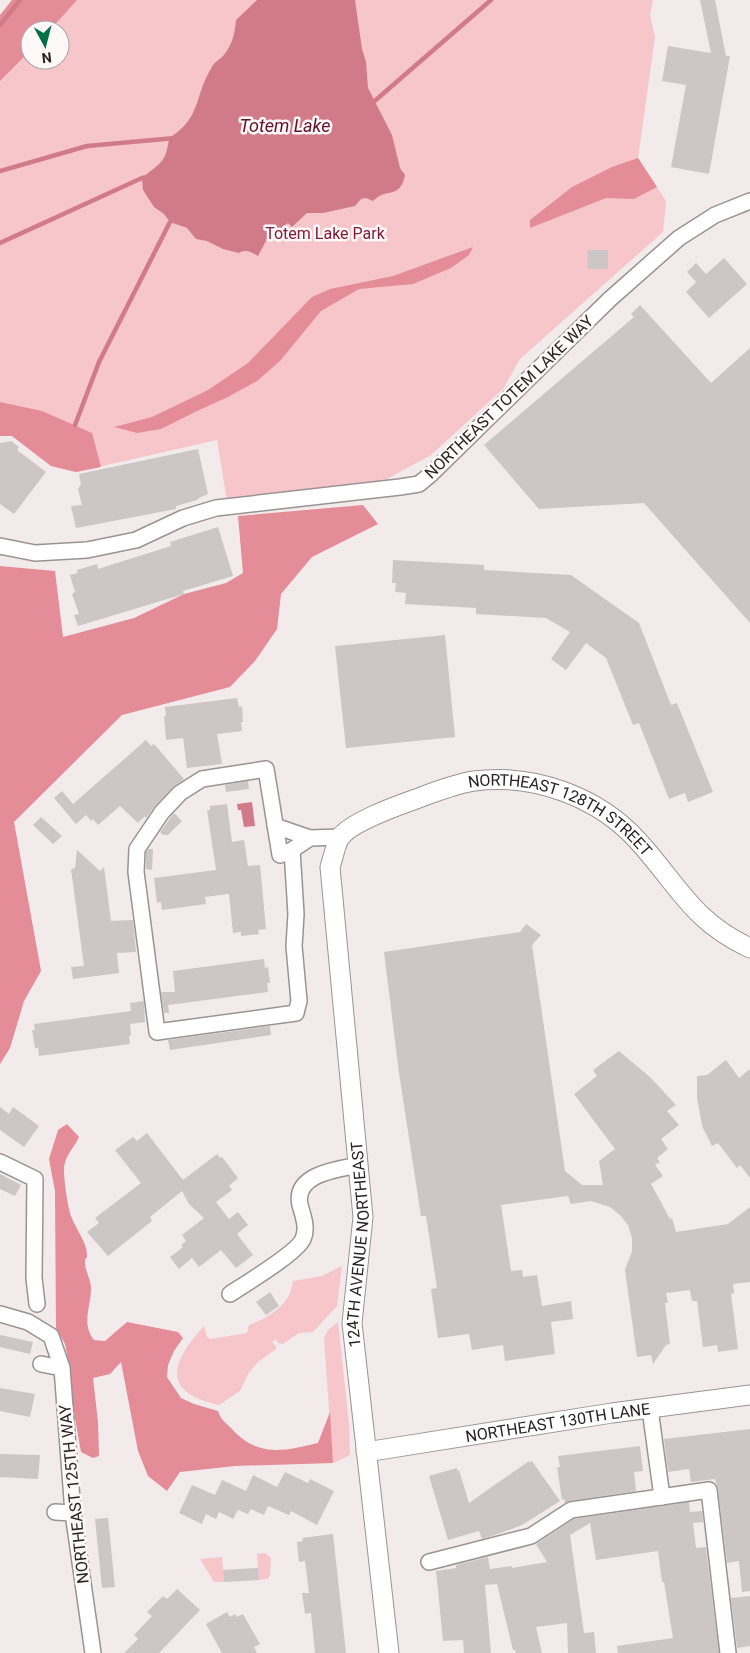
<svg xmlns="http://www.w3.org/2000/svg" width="750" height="1653" viewBox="0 0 750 1653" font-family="Roboto,sans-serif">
<rect width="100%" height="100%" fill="#f2eaeb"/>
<g fill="#f6c6cb" fill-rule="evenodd">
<path d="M12,0h641l-3,15 5,22 -17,121 28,43 -3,31 -143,127 -17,30 -72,66 -55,30 -149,16 -10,-61 -141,32 -25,-6 -39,-30h-12v-421zM30,30h30v30h-30z"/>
<path d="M342,1266l-5,40 -24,26 -14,1 -16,11 -5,-1 -2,-4 -4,3 4,4v3l-18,13 -10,12 -8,17 -21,14c-59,-13 -48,-43 -15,-79l3,11 4,2 36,-6 2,-8c15,-5 35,-17 41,-32 1,-3 2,-8 3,-12l29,-5z"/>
<path d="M338,1322l11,101 1,32 -17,8 -9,-124 4,-9z"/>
<path d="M265,1553l6,5 -1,17 -2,4 -9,1 -2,-26z"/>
<path d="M222,1557l2,25h-10l-14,-23z"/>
</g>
<g fill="#e58c99">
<path d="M12,0h65l-27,30h-20v21l-30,30v-66z"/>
<path d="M638,158l19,29 -23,12 -28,-1 -76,30v-8l42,-33 40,-20z"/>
<path d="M473,247l-4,8 -18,13 -38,16 -54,5 -38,22 -41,50 -23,20 -29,16 -31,14 -36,18 -24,4 -23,-6 38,-10 56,-27 40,-27 64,-66 18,-8 63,-13z"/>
<path d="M0,402l42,9 50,22 9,34 -25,5 -25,-6 -39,-30h-12z"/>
<path d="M363,505l15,19 -66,33 -31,37 -4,35 -22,32 -25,26 -108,28 -108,107 27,149 -17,30 -14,47 -10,16v-498l55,5 8,66 71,-19 50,-24 42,-11 17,-10 -5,-57z"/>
<path d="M67,1124l12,13c-5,11 -13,17 -15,30 -1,7 4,42 7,49 4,12 16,26 16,39 0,6 -2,1 -2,7 -1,6 6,18 6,26 0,19 -10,36 3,52l11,1 22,-19 51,10 5,6 -9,13 -6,14 -1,12 14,21 13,6 24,7c2,8 9,13 14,18 26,29 53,22 86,14l12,-31 3,51 -98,3 -55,6 -13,19 -19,-15 -10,-25 -17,-89 -11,12 -17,4 5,44 1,34 -6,2 -12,-6 -9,-51 -1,-26 -6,-31 -9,-16 -1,-137 -6,-32 9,-29z"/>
</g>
<g fill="#d27b88">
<path d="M257,0h98l7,49 4,13 2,26 24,47 8,33 5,7c-5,25 -19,12 -32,26l-7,-3 -5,1 -6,7 -32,7h-16l-15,14 -4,-4 -4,3v9h-15l-11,21c-7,-4 -12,-7 -19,-3l-16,-4 -16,-8 -11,-2 -9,-11 -17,-6 -6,-8 -10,-7 -11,-17 -1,-12c19,-16 24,-15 27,-40 33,-20 25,-43 43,-71 2,-5 7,-7 11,-11 9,-10 12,-23 13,-36z"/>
<path d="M252,802l3,24 -11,1 -3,-17h-3l-1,-6z"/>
</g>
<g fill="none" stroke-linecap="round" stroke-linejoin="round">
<g stroke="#d27b88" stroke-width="4.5">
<path d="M0,25l20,-25"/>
<path d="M370,105l121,-105"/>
<path d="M0,171l87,-25 88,-8"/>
<path d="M0,243l142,-65 6,-1"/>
<path d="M75,425l24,-63 71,-140 4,-2"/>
</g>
</g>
<g fill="#cdc6c6">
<path d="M700,0h15l11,56h4l-21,118 -38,-7 15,-82 -24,-4 6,-35 43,7z"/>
<path d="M587,250h21v19h-20z"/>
<path d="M724,258l23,26 -38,34 -23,-26 10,-10 -9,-10 9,-9 10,11z"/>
<path d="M640,305l71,78 39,-35v275l-106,-120 -105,6 -55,-64 150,-128 -3,-3z"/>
<path d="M11,441l8,6 -2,3 29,22 -32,42 -14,-10v-61z"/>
<path d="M198,449l10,45 -9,4 -2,2 -21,6v3l-100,19 -5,-22 11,-1 -4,-16 3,-5 -2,-10z"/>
<path d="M218,527l15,49 -50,15 1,3 -106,32 -4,-11 5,-1 -7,-20 3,-2 -5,-17 8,-2 -1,-3 20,-6 1,5 73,-23 -1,-4z"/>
<path d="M393,560l91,5v5l87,5 68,48 32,82 6,-2 36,89 -25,10 -3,-9 -16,6 -30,-76 -6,2 -27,-67 -20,-15 -20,27 -15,-11 19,-27 -24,-14 -70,-4v-6l-71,-4 1,-11 -11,-1 1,-9h-4z"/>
<path d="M445,635l10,102 -109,11 -11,-102z"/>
<path d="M237,698l2,9 3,-1 1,16h-2l1,9 -25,3 5,30 -35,4 -4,-30 -17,2 -2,-24h2l-1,-9z"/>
<path d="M146,740l5,6 3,-2 30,35 -11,8 -18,19 -9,12 -1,-2 -7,7 -18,-17 -22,19 -5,-6 -2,2 -5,-6 -10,9 -22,-26 8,-7 11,13z"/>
<path d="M248,781l1,8 -23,3 -1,-7z"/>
<path d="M227,804l5,38 12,-2 4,26 12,-1 6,64 -8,1 1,4 -18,2v-4l-8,1 -4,-39 -24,3 1,7 -44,6 -1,-8 -4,1 -3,-25 62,-8 -9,-60h3v-4z"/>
<path d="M174,813l8,8 -14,14h-5l-3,-3z"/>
<path d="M41,817l21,19 -9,8 -20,-19z"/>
<path d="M148,849h5l-1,21 -6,-1v-17z"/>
<path d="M77,850l23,21 4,-4 7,54 22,-1 3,32 -19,1 2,20 -46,6 -2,-12 13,-1 -13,-97 4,-1z"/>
<path d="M526,924l15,11 -9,10 33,226 17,14h21l-4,-24 16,-12 -41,-55 23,-18 -4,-6 26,-19 32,27 25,27 -9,6 12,14 -18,14 7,10 -11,9 3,4 -5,3 8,11 -12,8 19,35 2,-1 4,14 52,-8 22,-17v75l-17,2 1,9 -3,1 7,55 -20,3 -1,-7 -14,2 -6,-46h-5l-2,-11 -24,3 2,10h-3l5,41 -4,1 -13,19 -2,-9 -14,2 -12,-87 7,-19v-13l-4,-13 -8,-10 -10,-8 -19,-6 -20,3 -3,-8 -67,9 10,66 11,-1 1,7 14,-2 5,31 29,-5 2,18 -22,3 4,32 -50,7 -2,-16 -31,5 -3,-16 -31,4 -7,-49 6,-1 -11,-72h-5l-22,-143 -15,-121 136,-20z"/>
<path d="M264,959l1,9 3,-1 2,16h-3l1,9 -100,13 1,8h-5l-3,-21h14l-2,-21z"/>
<path d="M144,1001l1,21 -15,2 1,11 -2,1 1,8 -91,12 -1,-8h-3l-3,-18h3l-1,-6 97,-13 -1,-8z"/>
<path d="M270,1026l1,9 -101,15 -2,-10z"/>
<path d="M726,1060l13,18 11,-9v109l-10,-13 -3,3 -19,-25 -6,3 -10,-20 -5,-29v-21l10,-1z"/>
<path d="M0,1107l9,7 4,-7 26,19 -15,21 -24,-17z"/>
<path d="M147,1133l36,47 34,-26 3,4 2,-1 16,21 -9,8 3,4 -16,12 13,17 9,-7 10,13 -11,9 16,21 -17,13 -15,-18 -22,17 -7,-9 -13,11 -9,-12 13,-10 -2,-2 5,-4 -4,-6 22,-17 -15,-14 -7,-13 -32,26 2,4 -44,35 -21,-24 12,-9 -4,-5 46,-35 -26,-33 18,-13 4,4z"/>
<path d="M0,1174l21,11 -6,11 -15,-7z"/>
<path d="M270,1292l9,14 -13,9 -10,-13z"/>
<path d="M0,1335l33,7 -3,12 -30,-7z"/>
<path d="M0,1388l35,6 -5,23 -30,-6z"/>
<path d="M750,1429v162l-8,1 -3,-31 -12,2 -9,-74 -3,-10 -24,3 -2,-13 -21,3 -4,-33z"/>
<path d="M640,1446l3,25 -9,1 2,19 -66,10 -5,2 -1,-4 -2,1 -5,-33h3l-2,-11z"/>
<path d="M0,1454l40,1 -2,24 -38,-2z"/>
<path d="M529,1461l1,2 2,-2 28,40 -38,24 -30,11 -10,3 -3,-8 -31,9 -19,-64 28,-8v3l2,-1 10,33z"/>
<path d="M285,1472l23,11 2,-4 24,12 -17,34 -26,-14 -2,4 -21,-9 -4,9 -13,-6 -3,5 -10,-4 -5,9 -14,-7 -3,7 -10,-5 -4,10 -23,-11 13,-28 23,10 7,-15 24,11 7,-16 24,12z"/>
<path d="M689,1502l1,10 12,-1 1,11 -10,1 3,25 10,-1 13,106h-101l-1,-7 56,-8 -9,-56h-2l-4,-31 -62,9 -6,-37 -20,12 14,98 10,-1 2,21h-28l-1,-30 -31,4 6,26h-26l-1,-3h-2l-16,-66 -12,1 6,68h-27l-1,-13 -20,1 -7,-70 20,-3v-3l32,-8 2,12 22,-3v2l35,-6 -11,-18 38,-25z"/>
<path d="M108,1518l7,69 -13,1 -7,-69z"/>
<path d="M333,1534l13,119h-31l-4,-40 -6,1 -3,-21h7l-4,-32 -6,1 -2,-20 6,-1 -1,-3z"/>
<path d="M258,1568l1,12 -35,2 -1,-12z"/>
<path d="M177,1589l23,21 -41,43h-35l14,-14 -4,-4 18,-19 -5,-4 16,-16 4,3z"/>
<path d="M750,1596v50l-13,2 -6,-50z"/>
<path d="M227,1612l3,5 5,-3 2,3 6,-3 17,30 -6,3 3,6h-35l-16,-29z"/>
</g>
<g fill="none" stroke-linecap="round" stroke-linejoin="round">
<defs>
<g id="minor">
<path d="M0,546l35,7 52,-3 49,-10 47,-22 33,-10 184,-21 19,-3 12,-10 179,-175 69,-61 36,-23 35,-14"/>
<path d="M275,826l35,12"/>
<path d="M292,850l4,64 -2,32 5,55 -3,12 -139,19 -21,-160 1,-23 25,-37 18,-19 22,-14 64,-10 14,86 12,-5 18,-12 30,-1"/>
<path d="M0,1162l35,17 -1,99 3,26"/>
<path d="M230,1294c15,-10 67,-41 73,-55 5,-11 0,-23 -3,-34 -7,-31 38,-36 59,-40"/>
<path d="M0,1314l28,8 23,14 11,32 11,145 20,140"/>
<path d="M41,1364l21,4"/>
<path d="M650,1409l12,88"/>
<path d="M55,1512l18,1"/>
<path d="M429,1562l102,-26 40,-26 138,-20 19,163"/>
</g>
<g id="tertiary">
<path id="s1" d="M366,1452l246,-39 138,-18"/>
<path id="s2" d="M389,1653l-37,-330 11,-106 -33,-350c3,-9 5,-20 9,-28 9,-16 60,-34 77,-40 19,-7 38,-15 58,-18 60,-8 125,16 165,61 39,43 54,80 111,106"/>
</g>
</defs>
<use href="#minor" stroke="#9a9394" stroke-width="18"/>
<use href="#tertiary" stroke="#9a9394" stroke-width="21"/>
<use href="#minor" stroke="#fff" stroke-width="15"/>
<use href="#tertiary" stroke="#fff" stroke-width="19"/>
</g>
<g text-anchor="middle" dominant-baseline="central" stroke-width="5" stroke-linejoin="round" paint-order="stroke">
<g font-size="16" fill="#821b37" stroke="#fef8f9">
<text x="325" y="233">Totem Lake Park</text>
</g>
<g font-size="16" fill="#272424" stroke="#fef8f9">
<text transform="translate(509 397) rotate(-44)">NORTHEAST TOTEM LAKE WAY</text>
<text stroke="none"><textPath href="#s2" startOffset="1064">NORTHEAST 128TH STREET</textPath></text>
<text stroke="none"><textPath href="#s2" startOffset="411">124TH AVENUE NORTHEAST</textPath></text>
<text stroke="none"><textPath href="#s1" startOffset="194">NORTHEAST 130TH LANE</textPath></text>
<text transform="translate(74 1494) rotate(-96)">NORTHEAST 125TH WAY</text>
</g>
<g font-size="18" font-style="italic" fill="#611227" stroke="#fef8f9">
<text x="285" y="125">Totem Lake</text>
</g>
</g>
<g transform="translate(45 45) rotate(173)"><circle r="24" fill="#fef8f9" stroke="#a8a3a4"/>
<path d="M0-4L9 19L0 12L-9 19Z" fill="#02714a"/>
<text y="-8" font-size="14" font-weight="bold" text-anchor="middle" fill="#272424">N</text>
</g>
</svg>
